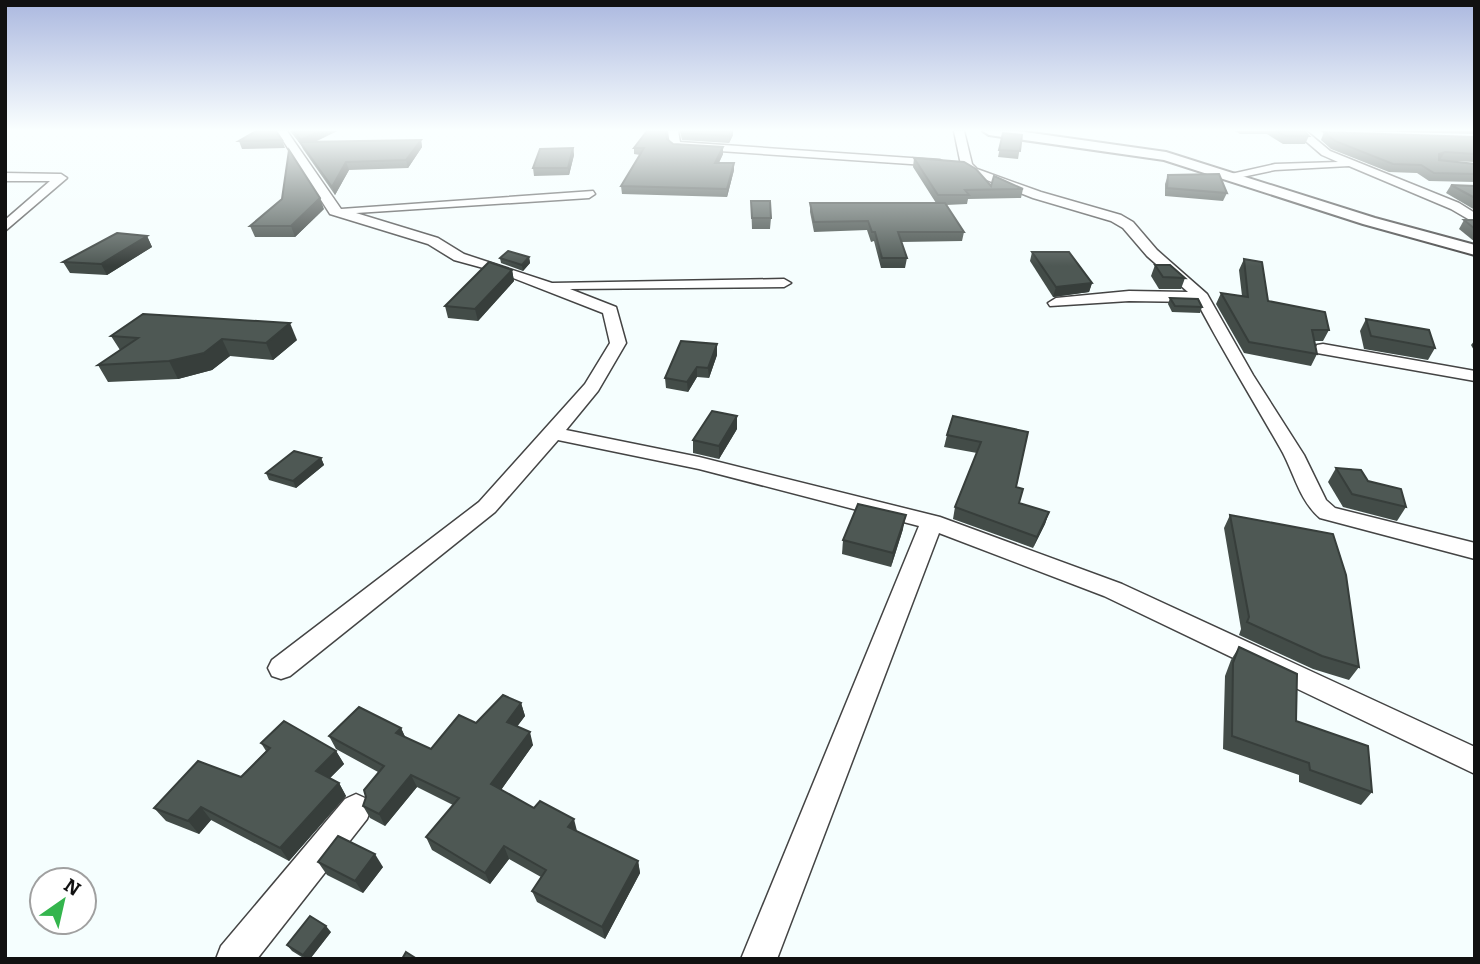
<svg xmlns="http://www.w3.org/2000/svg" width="1480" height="964" viewBox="0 0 1480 964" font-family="Bitter,serif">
<rect width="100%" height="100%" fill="#f5fefe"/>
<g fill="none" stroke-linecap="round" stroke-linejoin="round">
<defs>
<g id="minor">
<path d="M277,131h10l54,78 252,-18 2,3 -6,4 -233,15 82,25 26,16 88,29 232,-4 7,4 -7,4 -214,2 46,18 10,36 -28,48 -32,39 133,27 241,60 182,67 353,163v27l-371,-178 -165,-63 -162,426h-36l178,-433 -220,-57 -141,-29 -63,72 -205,164 -9,3 -9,-3 -4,-8 4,-8 207,-158 106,-118 25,-41 -7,-30 -105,-41 -44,-12 -26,-16 -98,-30z"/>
<path d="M668,131h10l2,11 260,18 6,3 -6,3 -265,-18 -5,-3z"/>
<path d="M954,131h10l8,33 5,5 64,23 80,23 12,7 24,28 50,44 46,81 51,80 22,45 9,8 140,35v16l-155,-41c-20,-17 -25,-42 -37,-65 -29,-51 -59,-100 -86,-151l-68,-1 -79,5 -2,-3 8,-5 73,-7 59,1 -41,-36 -24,-28 -12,-7 -78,-23 -64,-25 -8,-8z"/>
<path d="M1294,131h12l24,20 129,52 16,10v10l-24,-14 -102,-43 -74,4 -47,10 -6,-4 53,-12 63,-2 -16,-7z"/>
<path d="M5,173l56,1 6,4 -62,53v-11l45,-39h-45z"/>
<path d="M1323,344l152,27v10l-158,-28 -2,-4 2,-4z"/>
<path d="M356,794l11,5 4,10 -4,10 -110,140h-41l5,-13 124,-147z"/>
</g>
<path id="tertiary" d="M983,131h35l148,21 209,66 100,27v10l-112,-31 -199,-64 -175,-25z"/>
</defs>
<use href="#minor" stroke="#444" stroke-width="3"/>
<use href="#tertiary" stroke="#444" stroke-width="4"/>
<use href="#minor" fill="#fff" fill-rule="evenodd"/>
<use href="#tertiary" fill="#fff" fill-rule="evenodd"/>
</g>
<g fill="#434c48">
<path d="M290,131h47l-22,11 106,-2 1,7 -14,21 -59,2 -14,25 -32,-46 -2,-4z"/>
<path d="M680,131h53v4l-4,8 -47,-3z"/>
<path d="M1235,131h69l5,5 -4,8h-22l-16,-10h-27z"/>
<path d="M1364,131h111v3z"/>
<path d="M1324,132l151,5v25l-27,-1 27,3v18l-46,-1 -12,-8 -28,-1 -58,-23 -10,-9z"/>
<path d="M1003,133l19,2 -4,24 -20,-2z"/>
<path d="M667,139l6,5 50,3v7l-4,9 15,7 -7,27 -105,-3 -1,-8 19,-31 -6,-1v-6z"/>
<path d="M282,140l3,8 -43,1 -3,-8z"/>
<path d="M573,148l1,7 -5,20 -35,1 -1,-8z"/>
<path d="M914,158l77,28 32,3 -2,9 -53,1 -1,5 -21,1 18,27 -2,9 -61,1 6,16 -2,10h-24l-7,-27 -3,1 -4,-12 -53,2 -4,-20v-9h126l-23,-36z"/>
<path d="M1168,175l59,18 -4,8 -58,-5v-12z"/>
<path d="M1451,185l24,1v24l-29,-17z"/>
<path d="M751,201l20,17 -1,11h-18z"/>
<path d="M324,209l-29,28h-40l-5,-11z"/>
<path d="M1464,220h11v22l-16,-13z"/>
<path d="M147,236l5,11 -45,28 -37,-2 -7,-11z"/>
<path d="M1032,252l60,31 -3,9 -36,5 -23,-36z"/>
<path d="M529,257l1,6 -7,8 -22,-8 -1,-5z"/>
<path d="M1244,259l24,42 61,29 -6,11h-9l3,13 -6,12 -67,-13 -28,-49 5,-11 21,3 -3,-26z"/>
<path d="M1155,265l30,13 -4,11h-22l-8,-13z"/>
<path d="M512,270l2,11 -36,40 -30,-3 -3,-12z"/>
<path d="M1170,298l32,9 -2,6 -28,-1 -4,-8z"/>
<path d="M1366,319l69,29 -7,12 -64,-11 -4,-18z"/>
<path d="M111,336l186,4 -24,20 -43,-4 -18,14 -34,9 -70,3 -10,-17 22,-15z"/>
<path d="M1475,340v12l-4,-7z"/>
<path d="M717,344v11l-8,23 -12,-1 -9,15 -22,-4 -1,-10z"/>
<path d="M737,429l-18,30 -26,-6v-13z"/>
<path d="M1028,432l-12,55 3,16 30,9 -4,12 -12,24 -80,-29 2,-12 22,-54 -33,-6 3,-12z"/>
<path d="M321,458l3,7 -28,23 -27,-8 -3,-7z"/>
<path d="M1336,468l32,13 38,26 -9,14 -54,-14 -15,-25z"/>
<path d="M1230,515l129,152 -10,13 -36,-11 -74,-34 2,-6 -17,-101z"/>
<path d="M903,529l-12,38 -49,-13 1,-14z"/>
<path d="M1239,647l57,74 76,71 -11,13 -62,-23v-7l-76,-26 2,-73 6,-16z"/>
<path d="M521,703l4,13 -8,10 16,19 -32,45 76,41 61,30 2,12 -35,66 -68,-37 -5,-11 9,-14 -32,-18 -19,25 -58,-34 -6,-13 27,-32 -36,-18 -32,39 -15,-8 -7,-12 15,-34 -42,-23 -7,-13 72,-8 4,9 26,12 45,-26z"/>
<path d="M261,743l75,8 8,13 -14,14 9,5 7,13 -57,65 -78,-41 -12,14 -33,-13 -12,-13 87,-31 25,-26z"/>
<path d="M318,862l65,5 -20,26 -36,-18z"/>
<path d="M331,932l-21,27h-5l-13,-8 -5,-6z"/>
</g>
<g fill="#373e3b">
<path d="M319,131h18l-34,16 -2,-7z"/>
<path d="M732,131h1v4l-4,8v-7z"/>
<path d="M421,140l1,7 -14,21 -2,-8z"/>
<path d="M723,147v7l-8,16v-7z"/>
<path d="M573,148l1,7 -5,20 -1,-7z"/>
<path d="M1445,152l-5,8 -5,2 4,-8z"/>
<path d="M346,162l3,8 -14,25 -3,-8z"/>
<path d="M734,163v7l-7,27v-8z"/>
<path d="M320,198l4,11 -29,28 -4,-11z"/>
<path d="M147,236l5,11 -45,28 -6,-11z"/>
<path d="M529,257l1,6 -7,8 -1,-6z"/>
<path d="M512,270l2,11 -36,40 -3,-12z"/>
<path d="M1092,283l-3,9 -36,5 3,-10z"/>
<path d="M290,323l7,17 -24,20 -7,-17z"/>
<path d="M222,339l8,17 -18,14 -34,9 -9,-18z"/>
<path d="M717,344v11l-8,23 -1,-10z"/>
<path d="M697,367v10l-9,15 -1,-10z"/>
<path d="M737,416v13l-18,30v-13z"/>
<path d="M321,458l3,7 -28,23 -3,-7z"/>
<path d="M1049,512l-4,12 -12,24 4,-11z"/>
<path d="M906,515l-3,14 -12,38 2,-14z"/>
<path d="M521,703l4,13 -14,19 -4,-13z"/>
<path d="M401,728l6,13 -11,-8z"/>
<path d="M530,732l3,13 -37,52 -5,-13z"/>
<path d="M336,751l8,13 -20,20 -8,-13z"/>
<path d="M411,775l6,12 -32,39 -6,-12z"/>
<path d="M339,783l7,13 -57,65 -9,-13z"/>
<path d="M201,807l10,13 -12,14 -11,-13z"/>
<path d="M574,819l3,12 -9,-4z"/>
<path d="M504,846l5,13 -19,25 -5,-11z"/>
<path d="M375,854l8,13 -20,26 -8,-12z"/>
<path d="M638,861l2,12 -35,66 -3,-12z"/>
<path d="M326,926l5,6 -21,27h-4l-3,-4z"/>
</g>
<g fill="#4e5854" stroke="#373e3b" stroke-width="2">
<path d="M256,131h20l6,9 -43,1z"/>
<path d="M294,131h25l-18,9z"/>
<path d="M647,131h19l1,8 6,5 50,3 -8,16h19l-7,26 -106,-3 23,-38h-10z"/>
<path d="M681,131h51l-3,5 -47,-3z"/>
<path d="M1277,131h27l5,5h-23z"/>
<path d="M1324,132l151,5v17l-30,-2 -6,2v6l36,4v10l-41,-1 -13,-8 -28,-1 -58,-23z"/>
<path d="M1003,133l19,2 -2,16 -21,-1z"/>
<path d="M421,140l-15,20 -60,2 -14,25 -32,-45z"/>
<path d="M573,148l-5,20h-35l7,-19z"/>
<path d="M289,150l31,48 -29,28h-41l32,-27z"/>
<path d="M914,158l50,4 12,7 15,17 3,-10 29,13 -58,1 4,5h-31z"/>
<path d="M1219,174l8,19 -60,-5 1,-13z"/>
<path d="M1451,185l24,1v12z"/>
<path d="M751,201h19l1,17h-19z"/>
<path d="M810,203h135l19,29h-66l9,26h-25l-7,-26h-3l-4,-11 -54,1z"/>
<path d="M1464,220h11v9z"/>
<path d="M117,233l30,3 -46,28 -38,-2z"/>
<path d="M508,251l21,6 -7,8 -22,-7z"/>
<path d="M1032,252h37l23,31 -36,4z"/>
<path d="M1244,259l18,3 6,39 57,11 4,18h-17l5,24 -68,-12 -28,-49 27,4z"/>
<path d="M489,262l23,8 -37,39 -30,-3z"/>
<path d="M1155,265h15l15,13 -22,-1z"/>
<path d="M1170,298l28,1 4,8 -27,-1z"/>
<path d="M143,314l147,9 -24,20 -44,-4 -18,14 -35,8 -71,4 40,-27 -27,-2z"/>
<path d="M1366,319l63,11 6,18 -64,-12z"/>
<path d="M681,341l36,3 -9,24 -11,-1 -10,15 -22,-4z"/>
<path d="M712,411l25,5 -18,30 -26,-6z"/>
<path d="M953,416l75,16 -12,55 7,2 -4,14 30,9 -12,25 -82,-30 26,-65 -34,-7z"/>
<path d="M294,451l27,7 -28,23 -27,-8z"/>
<path d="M1336,468l25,2 7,11 33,8 5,18 -54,-13z"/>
<path d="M858,504l48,11 -13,38 -50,-13z"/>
<path d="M1230,515l103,19 13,41 13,92 -37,-11 -75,-34 2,-5z"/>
<path d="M1239,647l58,27 -1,47 72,25 4,46 -62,-22 -1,-7 -77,-27 1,-73z"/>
<path d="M503,695l18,8 -14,19 23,10 -39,52 43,24 6,-7 34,18 -6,8 70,34 -36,66 -70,-36 14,-21 -42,-24 -19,27 -59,-36 33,-39 -48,-23 -32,39 -16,-8 3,-9 -2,-7 20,-24 -55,-30 30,-29 42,21 -5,5 35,16 28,-34 17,8z"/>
<path d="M284,721l52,30 -20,20 23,12 -59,65 -79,-41 -13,14 -34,-13 44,-47 43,16 29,-29 -9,-5z"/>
<path d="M338,836l37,18 -20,27 -37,-19z"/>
<path d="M310,916l16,10 -23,29 -16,-10z"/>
<path d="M406,952l11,7h-15z"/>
</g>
<linearGradient id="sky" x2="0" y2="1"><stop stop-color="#abb8df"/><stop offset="0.49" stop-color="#faffff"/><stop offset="1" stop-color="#faffff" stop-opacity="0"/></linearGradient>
<rect width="1480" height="266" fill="url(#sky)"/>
<rect width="1480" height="964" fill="none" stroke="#111111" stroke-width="14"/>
<g transform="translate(63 901) rotate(34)"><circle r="33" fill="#ffffff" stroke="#a0a0a0" stroke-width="2"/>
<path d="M0-5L12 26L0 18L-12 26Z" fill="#34b54d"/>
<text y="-10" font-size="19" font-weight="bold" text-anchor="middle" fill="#111111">N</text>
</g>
</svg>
